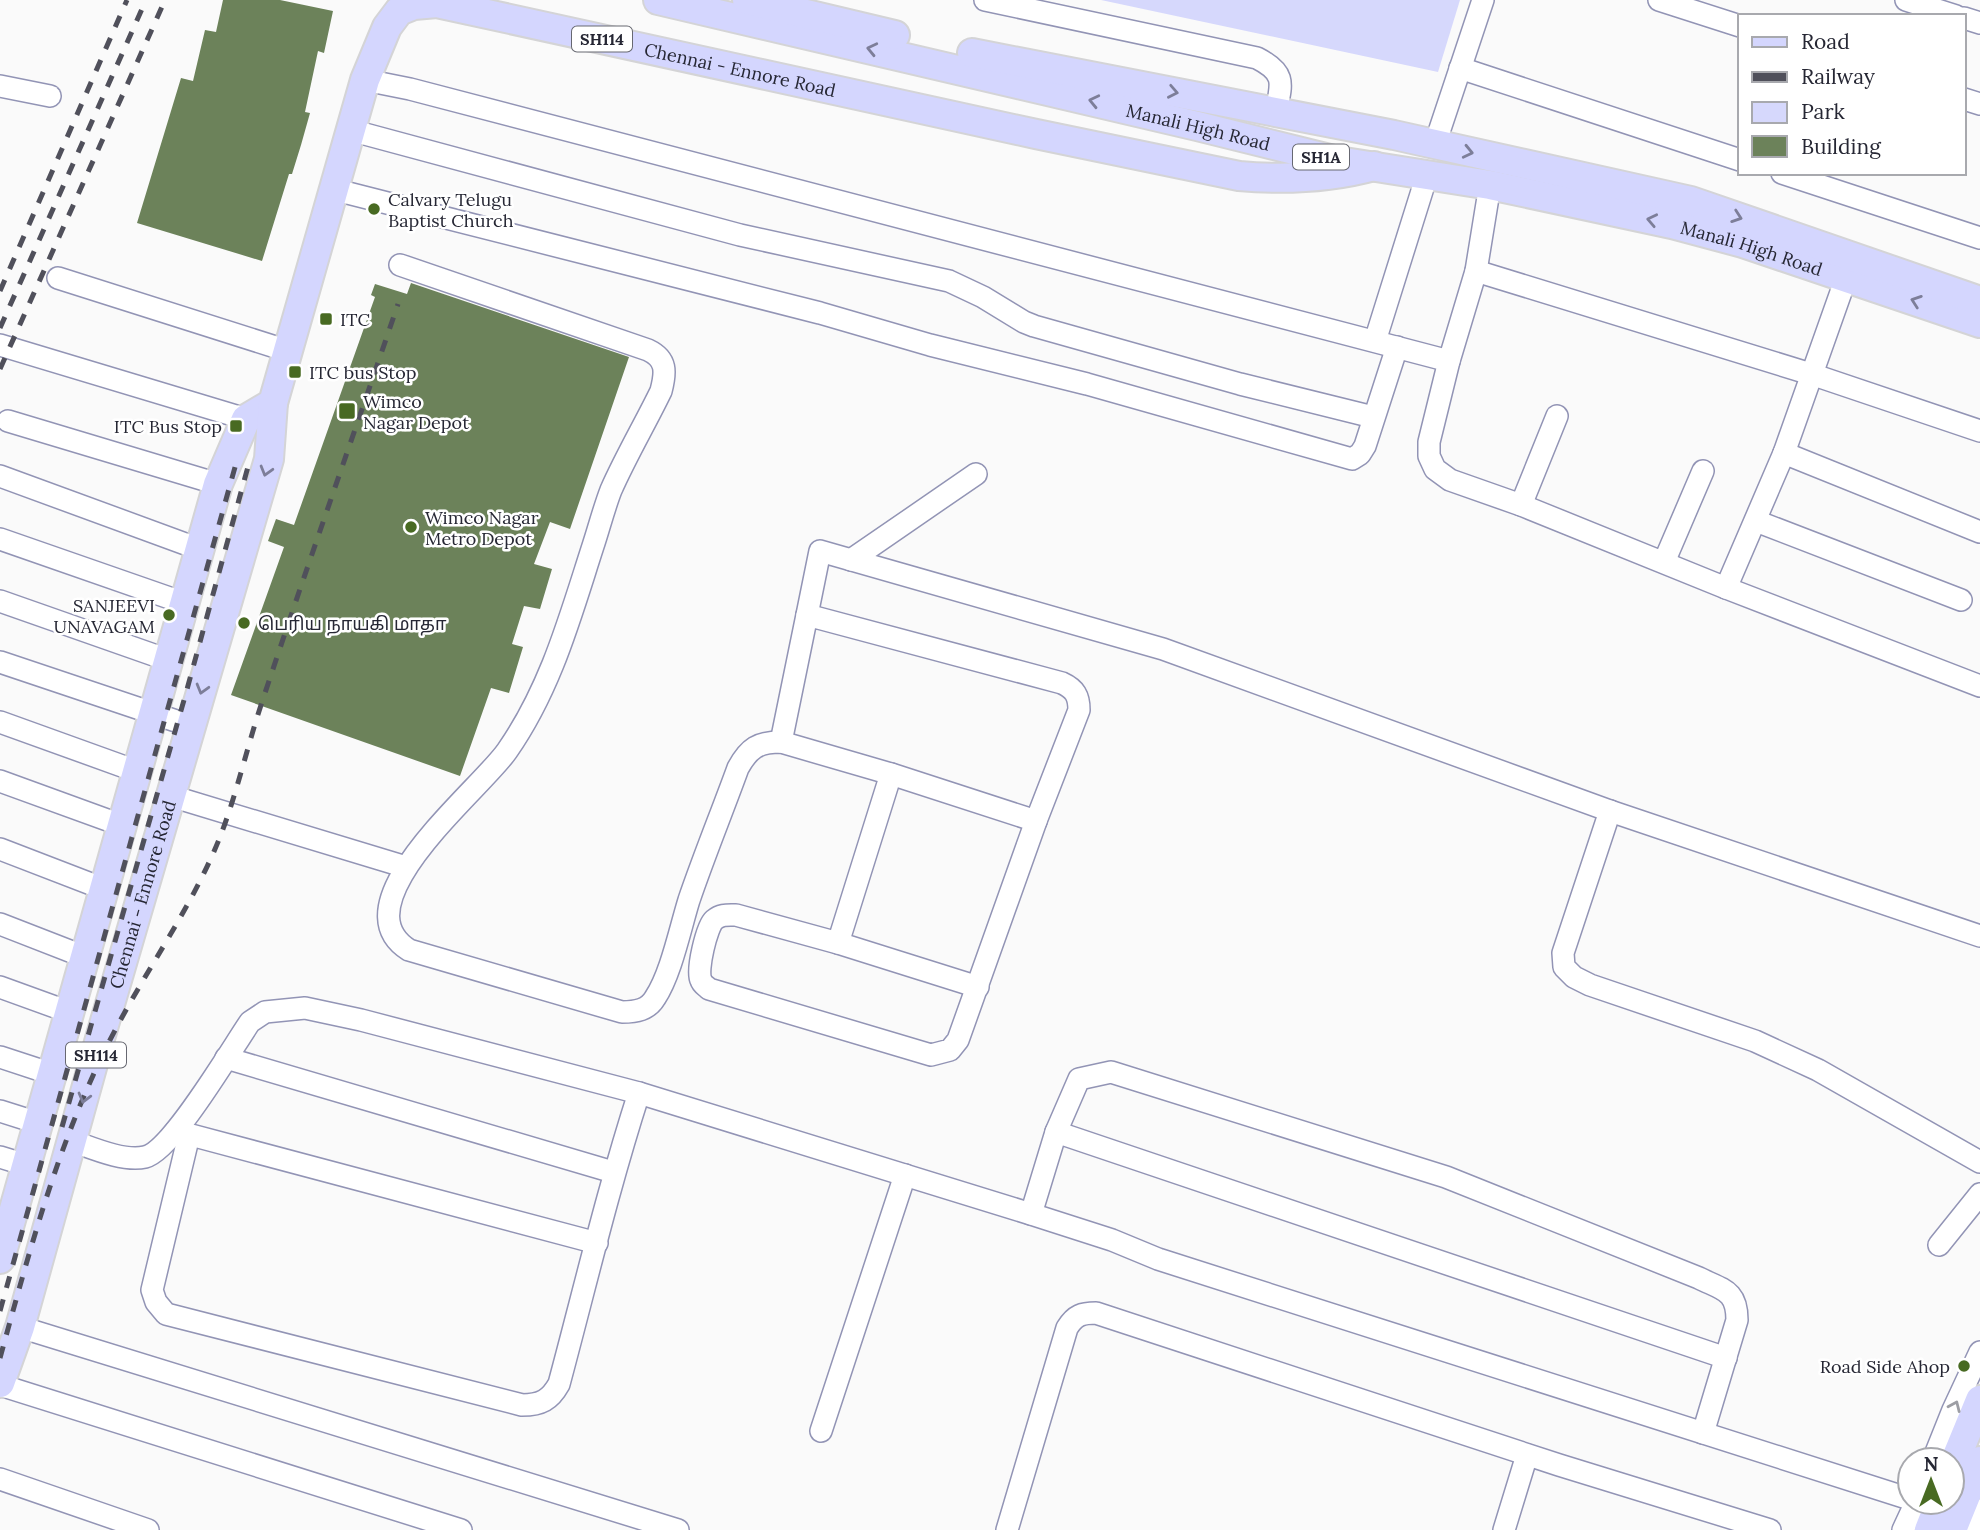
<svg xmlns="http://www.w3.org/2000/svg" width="1980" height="1530" viewBox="0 0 1980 1530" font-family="Lora,'Noto Sans Tamil',serif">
<rect width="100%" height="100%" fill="#fafafa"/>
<path fill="#d6d8fc" d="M1101,0h359l-22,72z"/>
<g fill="#6c825a">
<path d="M223,0h57l53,11 -9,42 -6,-2 -13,61 5,1 -9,32 -9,29h-3l-27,87 -125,-38 44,-145 12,3 12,-51 11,2z"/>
<path d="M411,283l218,74 -59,172 -20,-7 -16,42 18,5 -12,40 -16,-3 -12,38 11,3 -14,46 -18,-5 -31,88 -229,-81 53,-148 -16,-6 8,-22 18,6 81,-228 -4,-2 4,-11 32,10z"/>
</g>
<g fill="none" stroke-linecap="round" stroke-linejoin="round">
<defs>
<g id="minor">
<path d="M985,0l272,58c29,15 25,25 19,53"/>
<path d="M1659,0l81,26"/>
<path d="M1906,0l50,16"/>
<path d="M1964,18l16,5"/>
<path d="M1460,68l280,92"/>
<path d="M365,80l45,9 1039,272"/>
<path d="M0,86l50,10"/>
<path d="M1964,99l16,5"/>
<path d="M350,130l390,105 209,46 34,16 41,25 10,4 206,58 133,33"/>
<path d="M1435,144l48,-144"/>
<path d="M1782,173l198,65"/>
<path d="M1490,185l-14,86 -27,90 -20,81v14l6,13 15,11 71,25 205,83 254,98"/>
<path d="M336,190l484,123 110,32 157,39 265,75 8,-5 5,-8 32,-99"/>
<path d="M400,265l248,85c19,9 18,22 13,41 -16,33 -35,65 -50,99 -7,18 -12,38 -18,56 -23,71 -42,142 -86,205 -27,39 -171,153 -98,199l213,62c14,0 26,-2 33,-14 16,-24 25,-69 34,-98 15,-44 33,-88 49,-132 11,-20 20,-26 43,-26l110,32 145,47"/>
<path d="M1476,271l338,104 166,56"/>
<path d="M58,278l230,73"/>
<path d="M1375,341l52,-166"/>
<path d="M0,345l246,74"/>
<path d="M8,421l210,63"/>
<path d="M1784,453l196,79"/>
<path d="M0,476l199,73"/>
<path d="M1521,505l36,-89"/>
<path d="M1756,521l205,79"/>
<path d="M0,539l184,64"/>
<path d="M851,560l125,-86"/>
<path d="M1664,562l39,-91"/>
<path d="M1726,588l58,-135 62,-175"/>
<path d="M0,601l168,59"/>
<path d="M807,615l13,-64 343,98 447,162 370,125"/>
<path d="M0,662l191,64"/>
<path d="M0,722l136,49"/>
<path d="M781,742l26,-127 255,68c13,6 17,13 17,27l-43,111 -78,219 -8,10 -19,5 -222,-66c-3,-3 -7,-5 -8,-9 -5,-9 6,-54 13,-60 7,-6 14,-5 22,-5l102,28"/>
<path d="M891,774l-53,169 140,44"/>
<path d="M0,781l121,44"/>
<path d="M171,796l235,71"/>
<path d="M1610,811l-47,142 1,14 10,10 16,8 165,56 63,29 162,92"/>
<path d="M0,849l104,40"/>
<path d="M0,924l85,33"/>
<path d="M0,987l69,25"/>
<path d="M0,1057l52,17"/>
<path d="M226,1058l387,114"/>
<path d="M0,1111l38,12"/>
<path d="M176,1131l421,112"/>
<path d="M1056,1132l670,226"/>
<path d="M189,1135l-37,155 4,12 10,12 356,91c19,0 28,-5 37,-21 26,-97 49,-195 80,-291"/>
<path d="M72,1141c20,7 52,21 73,16 27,-6 87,-109 105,-135l15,-10 40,-4 56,12 278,73 392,121 81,26 46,19 752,240"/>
<path d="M0,1157l26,8"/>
<path d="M1031,1214l25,-82 23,-53 32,-7 335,105 253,101c24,12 38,12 38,42l-34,113"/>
<path d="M1939,1245l41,-51"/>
<path d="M20,1327l658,203"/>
<path d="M0,1385l461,145"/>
<path d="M821,1431l84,-256"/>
<path d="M1933,1460l20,-50 27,-58"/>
<path d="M0,1479l148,51"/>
<path d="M1007,1530l60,-202c8,-13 15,-15 29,-15l463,152 211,65"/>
<path d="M1504,1530l23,-75"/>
<path d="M1903,1530l13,-28"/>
<path d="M1971,1530l9,-20"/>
</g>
<g id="major">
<path id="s1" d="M658,0l539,126 141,35 152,24 182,39 71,19 237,80"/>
<path d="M747,0l148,35"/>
<path d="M972,53l422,82 297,66 289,100"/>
<path id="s2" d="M0,1259l218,-775 28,-65 27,-16 92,-323 22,-53 12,-16 15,-6 23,-2 599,131 203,42c46,4 91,2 135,-10"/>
<path id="s3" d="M0,1383l20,-56 81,-292 168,-576 4,-56"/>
<path d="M1952,1468l28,-68"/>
<path d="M1929,1530l11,-28"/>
<path d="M1952,1530l28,-69"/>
</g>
</defs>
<use href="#minor" stroke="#9294b5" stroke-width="24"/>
<use href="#major" stroke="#d4d4d6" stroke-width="32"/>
<use href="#minor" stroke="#fff" stroke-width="21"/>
<use href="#major" stroke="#d4d6fe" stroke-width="28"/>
<g stroke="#50505b" stroke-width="5" stroke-dasharray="12 12" stroke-linecap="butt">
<path d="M0,291l127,-291"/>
<path d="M0,328l146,-328"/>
<path d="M0,369l165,-369"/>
<path d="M62,1127l124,-434 63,-230"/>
<path d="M0,1311l237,-851"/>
<path d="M0,1358c30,-109 58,-215 109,-316 35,-70 82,-132 111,-205 17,-44 27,-90 42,-135 44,-133 91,-265 136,-398"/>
</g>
</g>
<defs><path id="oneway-chevron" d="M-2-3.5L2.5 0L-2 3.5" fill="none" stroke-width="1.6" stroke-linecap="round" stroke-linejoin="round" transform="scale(1.75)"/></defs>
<g stroke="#7d7e99">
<use href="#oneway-chevron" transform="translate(872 49) rotate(-167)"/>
<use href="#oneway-chevron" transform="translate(1173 92) rotate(11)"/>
<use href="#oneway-chevron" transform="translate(1094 101) rotate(-167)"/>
<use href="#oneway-chevron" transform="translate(1468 152) rotate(13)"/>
<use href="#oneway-chevron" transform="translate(1737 217) rotate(19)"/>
<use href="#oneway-chevron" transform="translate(1652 220) rotate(-168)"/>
<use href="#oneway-chevron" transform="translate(1916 301) rotate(-161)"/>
<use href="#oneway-chevron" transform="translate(266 471) rotate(106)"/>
<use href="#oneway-chevron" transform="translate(202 689) rotate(106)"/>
<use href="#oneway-chevron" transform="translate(84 1098) rotate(105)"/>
</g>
<use stroke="#9d9ea4" href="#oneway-chevron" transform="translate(1955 1406) rotate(-66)"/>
<g fill="#486a22" stroke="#fff" stroke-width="2.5">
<circle cx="374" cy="209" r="7"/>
<rect x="319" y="312" width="14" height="14" rx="3.5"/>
<rect x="288" y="365" width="14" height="14" rx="3.5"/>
<rect x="338" y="402" width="18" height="18" rx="3.5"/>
<rect x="229" y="419" width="14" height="14" rx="3.5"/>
<circle cx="411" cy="527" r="7"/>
<circle cx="169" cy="615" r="7"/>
<circle cx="244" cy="623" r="7"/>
<circle cx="1964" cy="1366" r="7"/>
</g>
<g text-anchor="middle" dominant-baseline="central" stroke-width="5" stroke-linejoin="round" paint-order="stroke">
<g fill="#fff" stroke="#676871" stroke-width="2">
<rect x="572" y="26.5" width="60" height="25" rx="5"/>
<rect x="1293" y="144.5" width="56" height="25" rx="5"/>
<rect x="66" y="1042.5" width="60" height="25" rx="5"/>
</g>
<g font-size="16" font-weight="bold" fill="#262734">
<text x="602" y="39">SH114</text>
<text x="1321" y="157">SH1A</text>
<text x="96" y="1055">SH114</text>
</g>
<g font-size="18" fill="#262734" stroke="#fff">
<text stroke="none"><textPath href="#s2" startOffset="1670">Chennai - Ennore Road</textPath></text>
<text stroke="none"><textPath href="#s1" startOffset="555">Manali High Road</textPath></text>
<text stroke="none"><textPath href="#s1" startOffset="1122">Manali High Road</textPath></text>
<text stroke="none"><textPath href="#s3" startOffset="509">Chennai - Ennore Road</textPath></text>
</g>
<g font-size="18" fill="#262734" stroke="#fff" text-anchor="start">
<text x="388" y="199">Calvary Telugu<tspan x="388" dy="21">Baptist Church</tspan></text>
<text x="340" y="319">ITC</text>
<text x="309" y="372">ITC bus Stop</text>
<text x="363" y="401">Wimco<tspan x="363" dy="21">Nagar Depot</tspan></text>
<text x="222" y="426" text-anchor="end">ITC Bus Stop</text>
<text x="425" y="517">Wimco Nagar<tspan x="425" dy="21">Metro Depot</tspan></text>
<text x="155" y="605" text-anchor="end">SANJEEVI<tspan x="155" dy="21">UNAVAGAM</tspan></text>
<text x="258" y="623">பெரிய நாயகி மாதா</text>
<text x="1950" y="1366" text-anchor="end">Road Side Ahop</text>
</g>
</g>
<rect x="1738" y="14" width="228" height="161" fill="#ffffff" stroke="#a8a9ae" stroke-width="2"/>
<rect x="1752" y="37" width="35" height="10" fill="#d4d6fe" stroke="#a8a9ae" stroke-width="2"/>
<text x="1801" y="49" font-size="21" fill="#262734">Road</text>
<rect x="1752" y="72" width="35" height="10" fill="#50505b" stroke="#a8a9ae" stroke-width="2"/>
<text x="1801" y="84" font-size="21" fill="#262734">Railway</text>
<rect x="1752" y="102" width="35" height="21" fill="#d6d8fc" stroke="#a8a9ae" stroke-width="2"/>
<text x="1801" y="119" font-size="21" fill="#262734">Park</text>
<rect x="1752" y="136" width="35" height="21" fill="#6c825a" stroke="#a8a9ae" stroke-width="2"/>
<text x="1801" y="154" font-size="21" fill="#262734">Building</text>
<g transform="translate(1931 1481)"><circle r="33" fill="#ffffff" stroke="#a8a9ae" stroke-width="2"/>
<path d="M0-5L12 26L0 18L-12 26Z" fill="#486a22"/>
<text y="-10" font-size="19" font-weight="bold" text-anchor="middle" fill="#262734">N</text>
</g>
</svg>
